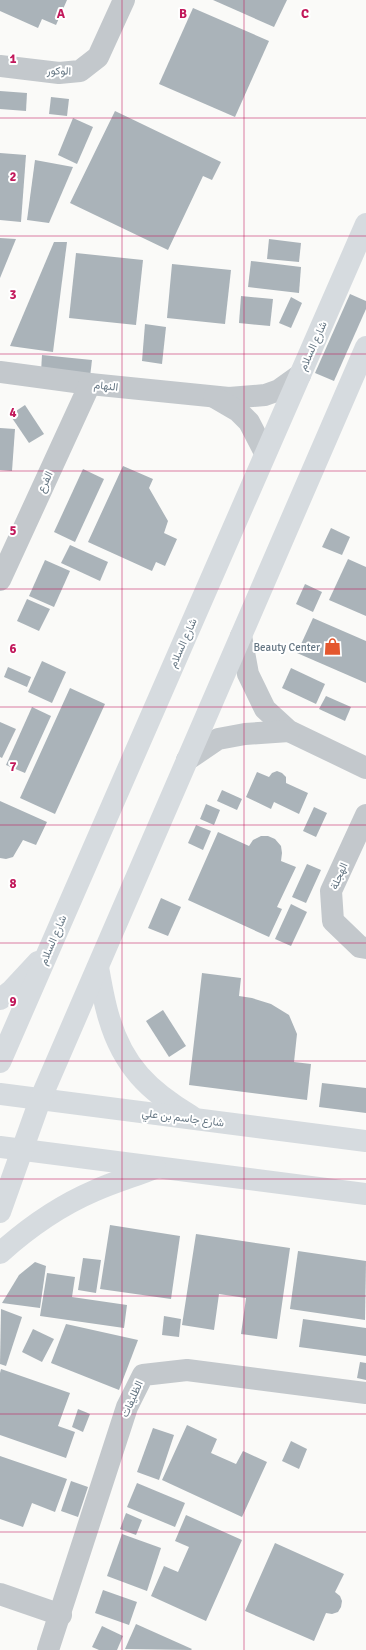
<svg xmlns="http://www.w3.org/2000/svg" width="366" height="1650" viewBox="0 0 366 1650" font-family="Signika,Vazirmatn,sans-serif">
<rect width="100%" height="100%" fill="#fafaf8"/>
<g fill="#aab3b9">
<path d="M0,0h67l-11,25 -14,-6 -4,9 -38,-17z"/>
<path d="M213,0h74l-13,27z"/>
<path d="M193,8l76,33 -34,76 -76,-33z"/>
<path d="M0,91l27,2 -1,18 -26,-2z"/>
<path d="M51,97l18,2 -2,17 -18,-2z"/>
<path d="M115,111l106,51 -9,18 -9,-4 -35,74 -98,-47z"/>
<path d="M73,118l20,9 -16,37 -19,-9z"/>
<path d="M0,153l26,2 -5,67 -21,-2z"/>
<path d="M35,160l38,7 -24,56 -22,-3z"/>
<path d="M0,238l16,1 -16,39z"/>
<path d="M269,239l32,4 -2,19 -32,-3z"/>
<path d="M54,242h13l-14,110 -43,-6z"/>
<path d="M76,253l67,7 -7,65 -67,-7z"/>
<path d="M251,261l50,6 -2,26 -51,-6z"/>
<path d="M172,264l59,6 -6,54 -58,-6z"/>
<path d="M350,294l16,7v8l-32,72 -19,-8z"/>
<path d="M241,296l32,3 -3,27 -31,-3z"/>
<path d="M291,297l11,6 -11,25 -12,-5z"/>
<path d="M145,324l21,3 -4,37 -20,-3z"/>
<path d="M42,355l50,5 -2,17 -49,-5z"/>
<path d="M25,405l19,29 -15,9 -19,-28z"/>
<path d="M0,428l15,1 -3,42 -12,-1z"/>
<path d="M123,466l30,13 -4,9 19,33 -4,12 13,6 -12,27 -9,-4 -4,9 -64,-29z"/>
<path d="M83,469l21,10 -29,63 -21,-10z"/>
<path d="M331,528l19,9 -8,18 -20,-8z"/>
<path d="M70,545l38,17 -8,19 -39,-18z"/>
<path d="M348,559l18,8v49l-37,-16z"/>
<path d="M45,560l25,11 -16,36 -25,-11z"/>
<path d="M305,584l17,8 -9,20 -17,-8z"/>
<path d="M27,599l23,10 -11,22 -22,-10z"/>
<path d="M313,618l53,23v42l-69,-30z"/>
<path d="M42,661l24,11 -14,31 -24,-11z"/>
<path d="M8,667l23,10 -4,10 -23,-10z"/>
<path d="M291,668l34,16 -9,20 -34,-16z"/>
<path d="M70,688l35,16 -50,110 -35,-16z"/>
<path d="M326,696l25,11 -6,14 -26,-12z"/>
<path d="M32,707l19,9 -26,57 -19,-8z"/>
<path d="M0,722l16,7 -14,29 -2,-1z"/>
<path d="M277,771l5,2 4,4v6l22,10 -9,21 -25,-12 -3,7 -25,-12 11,-25 12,5 3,-4z"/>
<path d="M222,790l20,9 -5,11 -20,-9z"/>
<path d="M0,801l47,21 -11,23 -13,-5 -10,17 -7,2 -6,-1z"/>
<path d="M206,804l14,6 -6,15 -14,-6z"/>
<path d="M314,807l13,6 -11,24 -13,-6z"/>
<path d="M196,825l15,6 -8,19 -15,-7z"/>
<path d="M218,832l31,14 4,-6 8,-4h7l7,3 6,7 1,7 -1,8 15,6 -19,40 5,2 -13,28 -81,-37z"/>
<path d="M307,864l14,6 -15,33 -14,-6z"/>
<path d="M161,898l20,9 -13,29 -20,-8z"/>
<path d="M291,904l16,8 -16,34 -16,-7z"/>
<path d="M202,973l39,5 -2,18 13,2 19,6 18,11 8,19 -3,28 17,2 -4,36 -118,-15z"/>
<path d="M163,1010l23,36 -17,11 -23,-36z"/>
<path d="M322,1083l44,5v25l-47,-6z"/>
<path d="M110,1225l70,11 -9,63 -71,-10z"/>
<path d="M196,1234l94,14 -13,91 -36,-5 5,-36 -27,-4 -5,36 -32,-5z"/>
<path d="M298,1251l68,10 -1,59 -75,-11z"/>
<path d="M83,1258l18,2 -5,33 -18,-3z"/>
<path d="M35,1262l11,4 -6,42 -38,-5 17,-28z"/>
<path d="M47,1273l28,4 -3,20 55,8 -3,23 -84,-12z"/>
<path d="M1,1309l21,8 -16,49 -6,-2z"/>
<path d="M164,1316l17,3 -2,18 -17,-2z"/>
<path d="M303,1319l63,9v28l-67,-9z"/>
<path d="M66,1324l72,16 -19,50 -68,-27z"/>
<path d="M33,1329l21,10 -12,23 -20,-10z"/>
<path d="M360,1362l6,1v17l-9,-2z"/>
<path d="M1,1369l69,24 -12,33 17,6 -9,26 -66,-23v-62z"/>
<path d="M78,1409l12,5 -7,18 -11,-5z"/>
<path d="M187,1425l30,14 -6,14 25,11 7,-13 24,11 -25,55 -80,-37z"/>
<path d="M153,1428l21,7 -15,45 -22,-8z"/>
<path d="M291,1441l16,8 -8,20 -17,-8z"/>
<path d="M0,1456l67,23 -12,33 -23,-9 -9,24 -23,-8z"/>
<path d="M71,1481l17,6 -10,30 -17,-6z"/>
<path d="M137,1483l48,20 -10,24 -48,-20z"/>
<path d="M126,1513l16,7 -6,15 -16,-6z"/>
<path d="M186,1515l56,25 -36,81 -55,-25 13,-30 14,6 11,-25 -14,-6z"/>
<path d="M122,1534l39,14 -14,43 -40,-15z"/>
<path d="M275,1543l69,31 -9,18 5,4 2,5 -1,6 -3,5 -6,2 -6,-1 -12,28 -69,-30z"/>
<path d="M103,1590l34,12 -8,23 -34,-12z"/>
<path d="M136,1624l56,25 -1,1 -66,-1z"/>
<path d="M102,1626l21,10 -6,14h-18l-7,-3z"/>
</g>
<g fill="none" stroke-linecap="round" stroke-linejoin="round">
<g stroke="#c3c8cc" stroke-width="22">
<path d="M0,66l59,7 21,-2 18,-14 26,-57"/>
<path d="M0,372l90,12 139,14 36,-3 14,-5 21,-15"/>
<path d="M214,397l24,14 11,11 16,31"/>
<path d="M0,580l90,-196"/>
<path d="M241,636l7,38 17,35 24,22 77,37"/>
<path d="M187,760l31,-21 27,-5 44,-3"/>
<path d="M366,815l-35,76 2,30 27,26 6,1"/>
<path d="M0,1594l61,21"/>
<path d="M48,1650l79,-243 16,-32 44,-5 179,23"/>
</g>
<g stroke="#d6dbdf" stroke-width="22">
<path d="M98,967c3,17 6,35 11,51 14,48 40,73 82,98"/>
<path d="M0,999l11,-8 27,-29"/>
<path d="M0,1062l366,-838"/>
<path d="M0,1094l366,47"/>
<path d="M0,1147l366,47"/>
<path d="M0,1212l40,-112 326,-753"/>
<path d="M0,1253c28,-25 59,-47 94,-62 20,-9 41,-15 61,-23"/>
</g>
</g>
<path fill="none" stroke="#c2185b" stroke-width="1" stroke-opacity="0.55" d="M122,0v1650M244,0v1650M0,118h366M0,236h366M0,354h366M0,471h366M0,589h366M0,707h366M0,825h366M0,943h366M0,1061h366M0,1179h366M0,1296h366M0,1414h366M0,1532h366"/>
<defs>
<symbol id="shop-bare" viewBox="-9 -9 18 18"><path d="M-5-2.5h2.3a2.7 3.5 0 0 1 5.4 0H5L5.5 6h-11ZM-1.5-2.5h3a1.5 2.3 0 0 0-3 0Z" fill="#e4572e" stroke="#fff" stroke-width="2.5" paint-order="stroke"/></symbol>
</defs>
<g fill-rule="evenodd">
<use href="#shop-bare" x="320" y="634" width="25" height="25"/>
</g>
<g text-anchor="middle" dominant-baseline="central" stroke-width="4" stroke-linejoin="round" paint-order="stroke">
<g font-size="11" fill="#657683" stroke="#fff">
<text transform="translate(59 71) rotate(1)">الوكور</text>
<text transform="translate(313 346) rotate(-66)">شارع السلام</text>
<text transform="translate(106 386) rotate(6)">النهام</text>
<text transform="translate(45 482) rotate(-65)">الفرع</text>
<text transform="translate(183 643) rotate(-66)">شارع السلام</text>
<text transform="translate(339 876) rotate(-67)">الهجلة</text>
<text transform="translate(53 940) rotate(-67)">شارع السلام</text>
<text transform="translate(183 1118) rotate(7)">شارع جاسم بن علي</text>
<text transform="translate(132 1399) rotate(-66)">الظليفات</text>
</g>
<g font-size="11" fill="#657683" stroke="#fff" text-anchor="end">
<text x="320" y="647">Beauty Center</text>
</g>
</g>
<g font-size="13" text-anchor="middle" font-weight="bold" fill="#c2185b" stroke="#fff" stroke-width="4" stroke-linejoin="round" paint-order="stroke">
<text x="61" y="18">A</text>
<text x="183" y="18">B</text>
<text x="305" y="18">C</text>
<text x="13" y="63">1</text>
<text x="13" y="181">2</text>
<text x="13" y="299">3</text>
<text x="13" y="417">4</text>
<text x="13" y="535">5</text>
<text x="13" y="653">6</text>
<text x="13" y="771">7</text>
<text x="13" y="888">8</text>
<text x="13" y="1006">9</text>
</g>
</svg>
